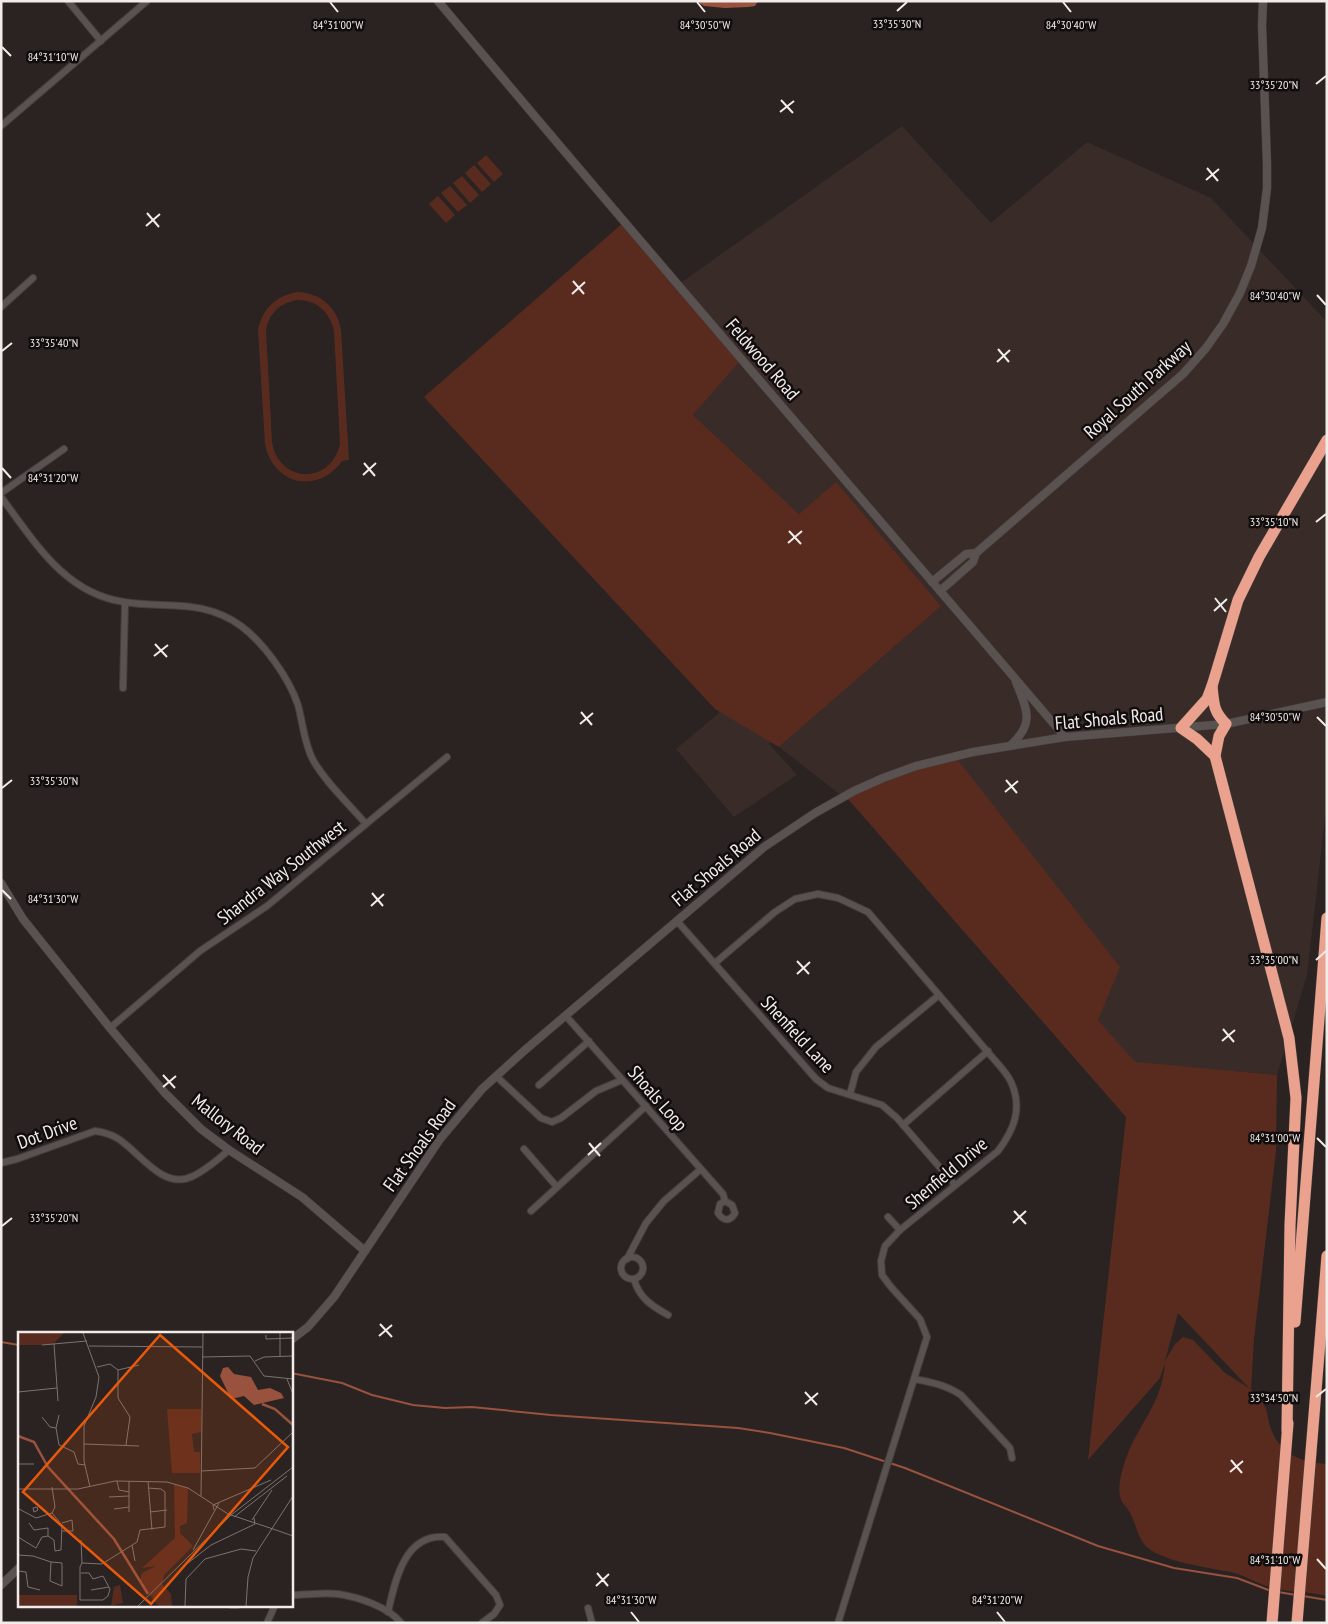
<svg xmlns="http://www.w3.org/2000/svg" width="1328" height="1624" viewBox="0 0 1328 1624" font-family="'PT Sans Narrow',sans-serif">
<rect width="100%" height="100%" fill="#2a2321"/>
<g fill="#392c28">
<path d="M902,126l89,97 96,-81 124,56 116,124v479l-20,174 -30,100 -142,-12 -37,-43 -192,-256 -59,36 -68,-53 162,-141 -105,-123 -37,31 -106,-99 47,-54 -61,-77z"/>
<path d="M796,648l39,44 -66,52 28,31 -63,42 -58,-68z"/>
</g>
<g fill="#592b1f" fill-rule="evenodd">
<path d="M486,155l17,19 -9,8 -17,-19z"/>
<path d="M474,165l17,19 -9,8 -17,-19z"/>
<path d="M462,176l17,19 -9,8 -17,-20z"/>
<path d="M450,186l17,19 -9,7 -17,-19z"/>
<path d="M438,196l17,19 -9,8 -17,-19z"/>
<path d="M624,222l116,139 -47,54 106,99 37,-32 105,124 -162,141 -64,-38 -291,-312z"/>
<path d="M297,292c24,1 40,15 44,38l8,130 -7,1c-24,34 -69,24 -77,-17l-7,-115c5,-21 18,-33 39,-37zM297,300c20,0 33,12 37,31l6,113c-9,41 -61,40 -68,-2l-6,-112c3,-17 14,-27 31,-30z"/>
<path d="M953,754l167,213 -22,53 37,42 142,13 -1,76 -22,188 -3,50c4,6 12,12 14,18 3,6 3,13 5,19 9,28 30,36 57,38v132c-19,-5 -38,-3 -57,-9 -13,-3 -25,-12 -39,-15 -22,-4 -66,-10 -83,-24 -11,-9 -12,-26 -19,-37 -2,-4 -5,-6 -7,-9 -5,-10 -2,-24 1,-34 10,-39 39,-61 42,-105l-5,15 -72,82 38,-343 -278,-318 58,-35zM1178,1313l71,75 -24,-15 -32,-33 -10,-3 -8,7 -10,17z"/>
</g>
<path fill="#98523e" d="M696,1h62l-3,5 -6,1 -24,1 -21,-2z"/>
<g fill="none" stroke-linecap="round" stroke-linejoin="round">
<g stroke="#98523e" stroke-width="2">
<path d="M1,1342l18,3"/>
<path d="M291,1373l51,10 30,12 41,10 32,3 27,-1 79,8 187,13 32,5 74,15 61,20 193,78 76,22 63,10 34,13"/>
<path d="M1278,1592l18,3"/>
<path d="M1303,1596l24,4"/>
</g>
<defs>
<g id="minor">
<path d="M68,1l33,40"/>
<path d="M1,126l146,-125"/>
<path d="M1,307l32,-29"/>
<path d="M1,493l63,-44"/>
<path d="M1,497c34,45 63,96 123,105 43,7 78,-4 117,24 23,17 48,52 57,79 5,19 6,38 15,55 13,23 36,44 53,64"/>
<path d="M123,688l2,-85"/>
<path d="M677,921l139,158 12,9 54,17 15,13 58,67"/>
<path d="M715,963l60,-51 20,-13 23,-5 20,4 30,14 124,145c6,7 15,16 19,25 12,26 3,48 -13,69l-98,79 -15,16 -4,15 1,14 9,12 29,32 7,18 -89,286"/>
<path d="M566,1016l157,178 2,7 -5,3 -2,9c5,8 12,9 17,0l-3,-8 -7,-4"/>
<path d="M110,1028l90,-77 67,-45 180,-149"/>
<path d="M496,1076l45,42 11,4 9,-4 35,-27 26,-11"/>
<path d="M539,1085l50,-44"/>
<path d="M850,1094l6,-22 20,-25 63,-52"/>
<path d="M903,1125l85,-74"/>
<path d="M524,1149l33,38"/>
<path d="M1,1163l16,-4 78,-28c8,1 15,3 22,7 22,13 45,52 74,39 14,-6 26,-17 38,-27"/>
<path d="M531,1211l115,-105"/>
<path d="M888,1217l12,13"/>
<circle cx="632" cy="1268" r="11"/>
<path d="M627,1259l19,-36 18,-22 37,-32"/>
<path d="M634,1279c5,19 18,27 34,36"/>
<path d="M914,1379c17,3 32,6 47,16l49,53 2,10"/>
<path d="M291,1595c15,0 33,-3 47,-1 20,3 51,13 63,29"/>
<path d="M231,1605h6"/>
<path d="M588,1608l4,15"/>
<path d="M388,1612c7,-31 16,-78 57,-75l51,58 4,10 -6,9 -12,9"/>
<path d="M267,1623l8,-18"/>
</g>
<g id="tertiary">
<path d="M438,1c207,248 418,491 627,736"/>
<path d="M932,582l34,-28 10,-1"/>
<path d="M940,591l33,-29 3,-9 207,-179 23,-26 17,-24 17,-31 11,-27 11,-38 5,-40v-24l-5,-139 1,-24"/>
<path d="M1011,745c24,-22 16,-35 5,-63"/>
<path d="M1,883l22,36 87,109 55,65 36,36 28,21 73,47 63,54"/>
<path d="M291,1340l17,-13 26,-30 106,-158 42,-50 43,-39 239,-203 51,-34 39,-22 29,-13 33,-12 57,-14 92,-15 161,-13 101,-22"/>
<path d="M1,1585l18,-17"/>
</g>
<g id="motorway">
<path d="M1212,686c2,18 1,25 14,38l-7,12 -4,20 74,282 7,60 -6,127 -3,205"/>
<path d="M1215,756l-18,-17 -16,-11 26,-29 5,-13 26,-86 21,-43 68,-117"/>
<path d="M1295,1322l32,-404"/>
<path d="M1272,1623l16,-200"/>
<path d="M1297,1623l30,-367"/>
</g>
</defs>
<use href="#minor" stroke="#443e3c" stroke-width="8"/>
<use href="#tertiary" stroke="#443e3c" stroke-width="9"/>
<use href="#motorway" stroke="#443e3c" stroke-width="12"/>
<use href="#minor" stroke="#5a5250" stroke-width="6"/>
<use href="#tertiary" stroke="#5a5250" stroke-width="8"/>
<use href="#motorway" stroke="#eaa18d" stroke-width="11"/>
</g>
<path fill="none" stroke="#f1ecea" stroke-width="2" d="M330,2l8,10M697,2l8,10M1063,2l8,10M897,11l10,-9M2,47l9,9M1316,84l10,-8M781,100l12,13M780,112l14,-11M1207,168l11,13M1206,180l13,-11M147,213l12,14M146,226l14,-12M573,281l11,13M572,294l13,-12M1317,295l9,10M998,349l11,13M2,351l10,-8M997,362l13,-12M364,463l11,13M2,468l9,10M363,475l13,-12M1316,522l10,-8M789,531l12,13M788,543l14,-12M1215,598l11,14M1214,611l13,-12M155,644l12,13M154,656l14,-11M581,712l11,13M1317,717l9,9M580,724l13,-11M1006,780l11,13M2,788l10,-8M1005,792l13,-11M2,890l9,9M372,893l11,13M371,906l13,-12M1316,960l10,-9M797,961l12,13M797,974l13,-12M1223,1029l11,13M1222,1041l13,-11M163,1075l12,13M163,1087l13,-11M1317,1138l9,9M589,1143l11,13M588,1155l13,-12M1014,1211l12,13M1013,1223l13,-12M2,1226l10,-8M380,1324l12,13M379,1336l13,-11M805,1392l12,13M1316,1397l10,-8M805,1404l13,-11M1231,1460l11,13M1230,1472l13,-11M1317,1559l9,10M597,1573l11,13M596,1586l13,-12M631,1612l8,10M997,1612l8,10"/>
<g text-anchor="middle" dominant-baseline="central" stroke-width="5" stroke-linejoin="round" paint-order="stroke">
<g font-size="19" fill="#f1ecea" stroke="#110d0d">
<text transform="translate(763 359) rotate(49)">Feldwood Road</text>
<text transform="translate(1137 389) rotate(-42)">Royal South Parkway</text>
<text transform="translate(1109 718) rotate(-5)">Flat Shoals Road</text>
<text transform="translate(716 867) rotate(-40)">Flat Shoals Road</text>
<text transform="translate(281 872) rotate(-38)">Shandra Way Southwest</text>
<text transform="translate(798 1034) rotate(47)">Shenfield Lane</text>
<text transform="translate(658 1098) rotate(49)">Shoals Loop</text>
<text transform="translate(228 1124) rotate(38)">Mallory Road</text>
<text transform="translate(47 1132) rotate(-20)">Dot Drive</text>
<text transform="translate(419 1145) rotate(-54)">Flat Shoals Road</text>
<text transform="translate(946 1173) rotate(-40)">Shenfield Drive</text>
</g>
</g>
<g transform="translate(18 1332)">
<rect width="275" height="275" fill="#2a2321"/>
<path d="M0,1h46l-12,12h-34zM149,77h34v23l-9,2 2,18h6v21h-28zM156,152l14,4 -1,35 -7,3v7l13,13 -29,29 -2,9 9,10 1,12h-14l-18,-25 2,-8 14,-7 -14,2 33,-30zM102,253l3,18 -12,3 3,-19zM0,263h59v11h-59z" fill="#592b1f"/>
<path d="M210,35l6,7 17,3 7,13 12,-2 11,5 3,5 -30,7 -10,-9 -13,3 -11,-23 3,-8z" fill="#98523e"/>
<path fill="none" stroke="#98523e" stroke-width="2.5" d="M244,72l13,5 18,16M0,104l16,6 14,25 66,72 34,55"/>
<path fill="none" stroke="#7a7371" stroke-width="1" d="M65,1l16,44 -3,20 -12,29v35l6,26M262,1v23M248,3v4l27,-1M36,12l4,57M24,13l45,-4M71,14l113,1M184,25l48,-1 14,20 29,3M237,29l9,-4 29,-1M79,35l13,-3 8,6v28l12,19 -4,28M100,38l21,-5M269,47l6,15M0,60l39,-4M41,83l-3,13 3,17 15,7 4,12 7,1M24,85l8,10 6,1M66,112l55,2M0,132h16M183,139l54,-3 38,-36M99,149l2,9 10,2M130,149l4,49M0,157h60l37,-8 52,1 21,6 40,26 45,15M183,164l2,-163M91,165l20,-1M19,175l1,3 -4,2 -1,-4zM1,177l17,9 16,-5 3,-6 -3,-20M96,177l15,-2M196,178l-1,-5 58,-25M111,180v-31M132,180l17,-2M216,185l53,-41M234,188l20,-30M11,191l5,7 14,-2v8M255,197l20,7M44,199h11l-1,-11 -10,3M30,204l6,4 1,11 6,-1 1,-25 -10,-12M0,205l18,11 6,-11 6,-1M114,213l3,16M175,218l26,-47M0,223l15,1 18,6M33,230l11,1v23l-12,-5zM64,231l20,1 35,-22 3,-12 25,-3v-35l-4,-3 -13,-1M170,231l23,-18 44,-21 -1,-6M0,239l8,1 2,15 12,3M63,241h8l4,6 10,-3 7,13 -2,7 -5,4h-23v-33l2,-4 -1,-23M73,258l18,-3M120,274l93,-91 62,-48M167,274l1,-27 19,-20 36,-10 15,2M228,274l2,-29 5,-19 40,-62"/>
<path fill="#e8590c" fill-opacity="0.15" stroke="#e8590c" stroke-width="2.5" d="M142,3l128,112 -137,157 -128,-112z"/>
<rect width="275" height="275" fill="none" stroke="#f1ecea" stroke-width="2.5"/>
</g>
<g font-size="12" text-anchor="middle" fill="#f1ecea" stroke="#110d0d" stroke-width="5" stroke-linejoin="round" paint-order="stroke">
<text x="897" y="28">33°35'30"N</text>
<text x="338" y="29">84°31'00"W</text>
<text x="705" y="29">84°30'50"W</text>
<text x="1071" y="29">84°30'40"W</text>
<text x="53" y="61">84°31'10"W</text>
<text x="1274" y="89">33°35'20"N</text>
<text x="1275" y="300">84°30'40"W</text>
<text x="54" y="347">33°35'40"N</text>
<text x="53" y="482">84°31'20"W</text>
<text x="1274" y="526">33°35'10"N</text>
<text x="1275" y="721">84°30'50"W</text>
<text x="54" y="785">33°35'30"N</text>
<text x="53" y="903">84°31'30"W</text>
<text x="1274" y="964">33°35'00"N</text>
<text x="1275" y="1142">84°31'00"W</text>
<text x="54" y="1222">33°35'20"N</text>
<text x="1274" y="1402">33°34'50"N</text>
<text x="1275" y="1564">84°31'10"W</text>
<text x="631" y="1604">84°31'30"W</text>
<text x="997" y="1604">84°31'20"W</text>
</g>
<rect width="1328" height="1624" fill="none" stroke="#f1ecea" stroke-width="5"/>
</svg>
